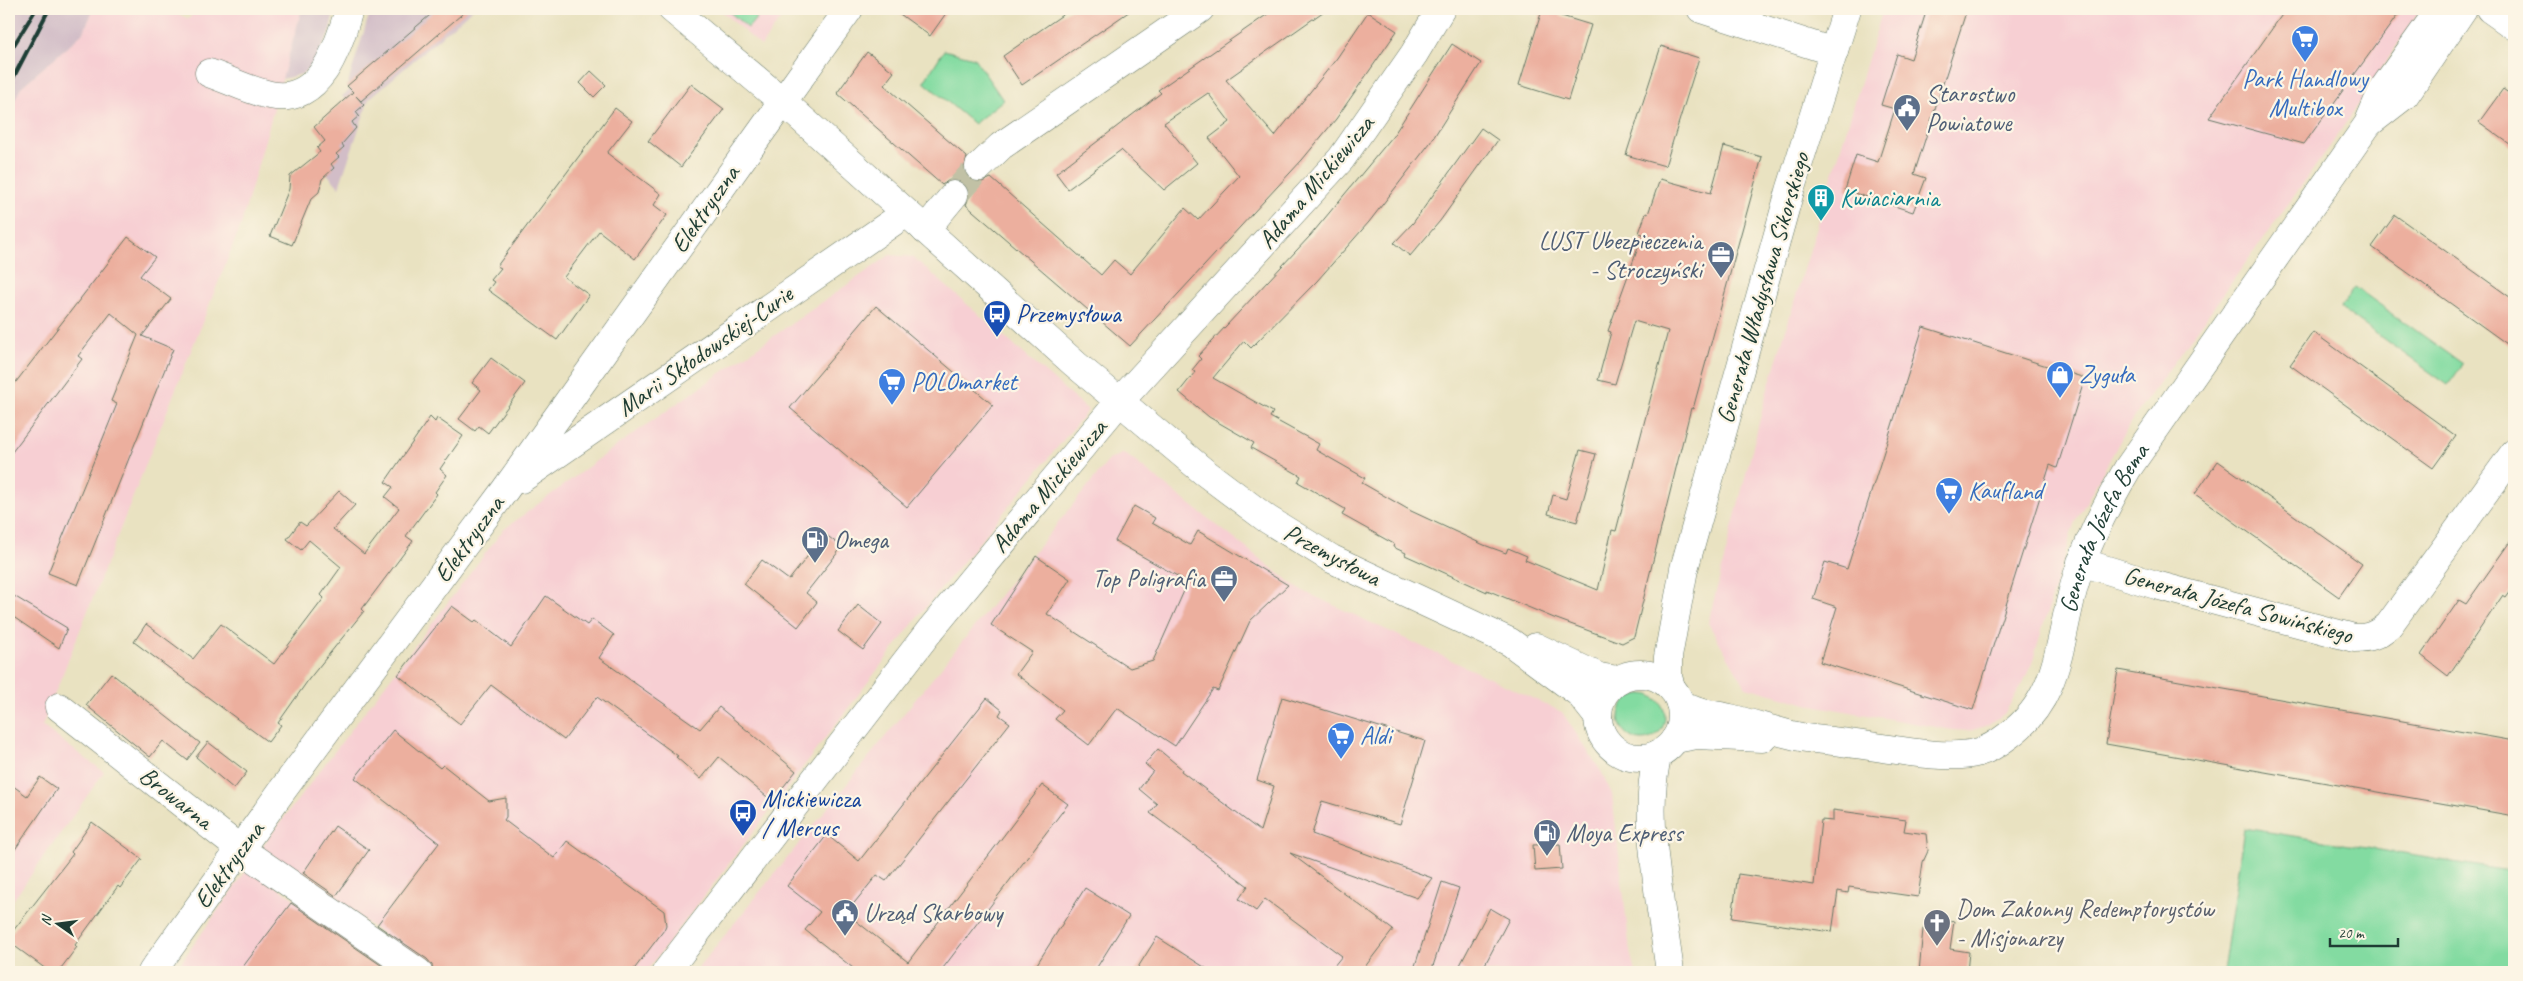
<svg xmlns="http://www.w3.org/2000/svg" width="2523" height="981" viewBox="0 0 2523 981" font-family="Caveat,sans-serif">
<rect width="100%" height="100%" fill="#fcf5e5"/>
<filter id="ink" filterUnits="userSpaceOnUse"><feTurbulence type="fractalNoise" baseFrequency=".02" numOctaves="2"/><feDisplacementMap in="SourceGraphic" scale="10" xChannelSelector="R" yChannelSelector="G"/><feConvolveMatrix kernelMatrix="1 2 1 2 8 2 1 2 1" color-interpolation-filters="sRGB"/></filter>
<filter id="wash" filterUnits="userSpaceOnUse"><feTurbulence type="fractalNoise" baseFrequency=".0096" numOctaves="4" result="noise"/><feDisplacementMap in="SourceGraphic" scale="20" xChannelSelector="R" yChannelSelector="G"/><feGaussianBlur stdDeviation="1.12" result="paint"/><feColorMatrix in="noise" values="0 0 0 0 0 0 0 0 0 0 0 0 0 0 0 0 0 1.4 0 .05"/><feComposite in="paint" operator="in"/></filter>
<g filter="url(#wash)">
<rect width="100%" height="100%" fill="#e9e2c1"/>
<g fill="#f7cfd3">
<path d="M94,9h73l22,10 6,-10h107l-61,216 -199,501 62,46 -95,134v-793l12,-26 61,-53z"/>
<path d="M719,9h69l-27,37z"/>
<path d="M1883,9h538l-88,133 -203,281 -56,101 -42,139 -9,20 -19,31 -16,11 -18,6 -18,-1 -141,-25 -65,-18 -38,-64 58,-228z"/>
<path d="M890,255l23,2 175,153 -167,203 -275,359h-210l-175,-124 242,-318 116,-86z"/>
<path d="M1124,453l175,136 263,123 39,59 11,23 18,157 5,21h-940l414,-512z"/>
<path d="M249,867l148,105h-223z"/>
</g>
<g fill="#d2bdc7">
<path d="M9,9h85l-12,25 -61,53 -12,26z"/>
<path d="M302,9h33l-6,24 -14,29 -13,12 -20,5z"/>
<path d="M371,9h102l-104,90 -30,88 -26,-29 7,-6 25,-53 -3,-3 8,-6 -3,-4z"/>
</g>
<g fill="#83dba1" stroke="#518c6a">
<path d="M726,9h38l-16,19z"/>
<path d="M944,50l30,8 29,42 -29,24 -50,-42z"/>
<path d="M2355,287l108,77 -15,21 -108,-77z"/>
<circle cx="1642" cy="717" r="23"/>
<path d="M2244,828l270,44v100h-291z"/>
</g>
<g id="blocks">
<g fill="#ecaf9e">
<path d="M437,9h31l-107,92 -5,-5 8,9 -8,7 3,4 -7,6 4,6 -14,16 2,3 -8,7 3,3 -8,7 3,4 -12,11 -3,13 -8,7 -19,46 -22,-9 19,-47 1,-13 30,-24 -3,-4 8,-7 -11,-14 39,-35 -6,-6z"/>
<path d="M893,9h56l-19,27z"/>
<path d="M1071,9h62l-111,76 -19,-29z"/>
<path d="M1275,9h52l-101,71 49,56 62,-78 31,-46 29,19 -61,88 -34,41 -172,186 -164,-141 3,-8v-7l-5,-7 -8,-3h-7l-7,5 -105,-92 30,-41 27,20 -10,13 83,72 -3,13 4,8 7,4h7l9,-4 110,97 13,-15 16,14 55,-66 13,12 41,-44 -30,-38 21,-16 -22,-29 -44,30 33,40 -33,27 -43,-40 -53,39 -12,-16 105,-80 -3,-3z"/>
<path d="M1927,9h40l-53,165 12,4 -13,34 -68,-22 11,-35 22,7 17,-53 -14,-4 16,-51 14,5z"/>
<path d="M2286,9h116l-98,135 -95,-26z"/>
<path d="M1542,10l49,15 -23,75 -49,-15z"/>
<path d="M1452,44l29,19 -51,80 -61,79 -52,59 -66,67 -7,-7 -31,37 60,34 -3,5 49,27 -3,6 49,28 -3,5 49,28 73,34 22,8 2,-5 19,8 -2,4 73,30 14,-60 4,1 52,-200 -34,-10 -19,63 -17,-4 13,-48 -3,-1 35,-97 -4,-1 7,-20 2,1 12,-35 51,14 13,-47 38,11 -69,252 -2,-1 -57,229 -12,6 -68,-25 -67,-28v2l-82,-37 1,-2 -13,-6 1,-3 -52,-29 3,-6 -47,-27 3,-6 -50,-28 3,-5 -45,-26 -30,-25 16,-20 -3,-2 9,-11 -3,-3 112,-120 83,-100z"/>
<path d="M1661,46l38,12 -34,108 -39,-11z"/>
<path d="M591,71l15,14 -12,12 -14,-14z"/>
<path d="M691,84l33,25 -43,58 -33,-26z"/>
<path d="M2503,89l11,8v50l-35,-25z"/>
<path d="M615,108l17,13 -25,32 54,41 -7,11 13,10 -32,44 -36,-28 -35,46 25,18 -32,45 -69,-50 6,-8 -3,-2 10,-12 -4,-2z"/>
<path d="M1481,128l17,12 -58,81 -30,35 -16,-13 19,-20z"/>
<path d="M2395,215l119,85v49l-142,-102z"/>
<path d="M128,237l27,20 -15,19 31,23 -29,37 31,13 -95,236 -30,-12 69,-169 -6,-3 27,-66 -27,-22 -33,43 4,3 -73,97v-65z"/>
<path d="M876,306l117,99 -86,102 -117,-99z"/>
<path d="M1923,327l162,51 -28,90 -7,-3 -77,245 -153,-48 17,-55 -24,-8 12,-37 22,7z"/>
<path d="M2313,332l143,104 -23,32 -143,-103z"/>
<path d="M491,358l34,25 -37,50 -9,-7 -4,5 -16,-12 22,-29 -9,-7z"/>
<path d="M430,417l5,5 2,-4 26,18 -23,33 7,6 -12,17 2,2 -31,42 7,5 -51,68 2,2 -55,68 -31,44 3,2 -13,17 -134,-100 12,-18 47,35 28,-35 53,40 50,-66 -3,-3 20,-28 -32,-27 -8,10 -14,-11 13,-17 6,4 33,-35 16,14 -22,24 31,25 35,-46 -14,-11 8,-10 -8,-5z"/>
<path d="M1580,450l16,4 -19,68 -29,-8 5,-19 13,4z"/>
<path d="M2218,461l144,103 -23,33 -144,-103z"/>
<path d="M1134,506l21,12 -3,5 38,22 8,-14 90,54 -38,36 -32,70 -5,-2 -38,57 -58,-38 -28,37 -34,-26 8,-9 -47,-36 16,-22 -41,-27 45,-69 34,23 -23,35 83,54 23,-7 35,-79 -73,-41z"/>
<path d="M825,534l17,13 -36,46 11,9 -19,25 -54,-43 18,-24 27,20z"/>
<path d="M2514,536v50l-8,11 -3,-2 -55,81 -27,-21 38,-55 7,4z"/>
<path d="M9,593l58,35 -8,20 -50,-34z"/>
<path d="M546,596l41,29 5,-6 22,16 -15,23 101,71 19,-22 77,64 -24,30 -53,-44 -18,22 -25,-22 2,-1 -81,-59 -33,43 -73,-55 -31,39 -62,-49 54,-69 22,16 2,-2 35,27z"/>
<path d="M858,605l24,19 -19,26 -25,-19z"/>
<path d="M2118,670l396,71v75l-408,-72z"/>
<path d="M111,673l89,70 -13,17 -24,-19 -13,16 -64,-52z"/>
<path d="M1282,697l143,44 -25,83 -78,-23 -10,33 120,44 -15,20 -127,-45 103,77 -32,42h-32l13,-16 -77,-57 -9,12 -17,-12 9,-13 -98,-73 7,-9 -18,-15 14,-18 -8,-7 13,-15 24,20 -1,2 79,60 14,-45 -17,-6z"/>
<path d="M987,698l15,12 -3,5 11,8 -124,158 -9,-6 -31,38 62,49 134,-177 26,19 -128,168h-82l-53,-42 15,-18 -33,-26 40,-51 32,26z"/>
<path d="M393,730l47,38 3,-3 46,36 17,-3v19l-2,3 50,38 13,-17 97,70 2,14 -2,5 -32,42h-199l-1,-7 -5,-6 -50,-34 62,-82 -84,-65z"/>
<path d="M208,742l39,30 -13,17 -38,-32z"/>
<path d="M40,777l17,12 -48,69v-75l18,13z"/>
<path d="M1833,810l73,10 -2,11 22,3 2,17 -5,11 -5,35 -69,-10 -1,6 -10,-2 -6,41 -100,-14 6,-44 76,11 7,-65 12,1z"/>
<path d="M92,822l50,37 -22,29 -2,-2 -43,59 2,2 -19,25h-8l-41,-30v-6l64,-82 -2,-2z"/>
<path d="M335,826l34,24 -33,46 -33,-23z"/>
<path d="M1560,844l2,25 -27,2 -2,-26z"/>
<path d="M1442,882l17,6 -28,84h-18z"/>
<path d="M1085,888l44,28 -35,56h-62z"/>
<path d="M291,903l100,69h-152z"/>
<path d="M1490,908l19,11 -28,53h-13l-9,-5z"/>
<path d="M1954,921l-4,28 19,3 -2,20h-48l4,-43z"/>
<path d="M1157,937l55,35h-77z"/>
</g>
</g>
</g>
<g filter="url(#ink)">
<use href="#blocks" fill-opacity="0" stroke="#667765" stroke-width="1"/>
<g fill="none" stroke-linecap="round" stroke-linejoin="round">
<path stroke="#c1c1a5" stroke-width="28" stroke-dasharray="28 14" stroke-linecap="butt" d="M954,195l25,-28"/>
<defs>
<g id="minor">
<path d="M672,9l110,92 293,263 128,107 64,48 65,40 178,83 69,51 19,24"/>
<path d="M1701,9l133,43"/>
<path d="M2490,9l24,17"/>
<path d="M209,73c20,7 41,18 61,22 50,11 69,-49 79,-86"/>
<path d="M2369,123l36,-28 58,-86"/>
<path d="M979,167l22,-21 199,-137"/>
<path d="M925,230l29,-35"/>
<path d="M521,479l385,-266"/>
<path d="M2081,562l75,23 198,53c15,0 23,-2 35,-13l125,-172"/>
<path d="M1536,647l63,30 19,3"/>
<circle cx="1640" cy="716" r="42"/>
<path d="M1671,687l-3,-10v-20l16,-88 106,-378 57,-182"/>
<path id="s1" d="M1680,703c14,11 33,11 50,15 21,5 41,12 62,17 18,5 38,5 56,8 36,4 98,19 131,9 11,-3 21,-10 30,-17 55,-40 49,-102 69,-162 12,-37 30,-71 50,-105l240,-344 15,-35 57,-80"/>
<path d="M59,707l181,142 178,123"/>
<path d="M1675,739l22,-4 65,3"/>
<path d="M1658,754c-17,60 4,155 12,218"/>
<path d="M152,972l129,-180 224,-302 344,-481"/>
<path d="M666,972l262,-339 116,-141 75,-90 222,-243 73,-105 27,-45"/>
</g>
</defs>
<use href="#minor" stroke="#667765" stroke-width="29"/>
<use href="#minor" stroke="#fff" stroke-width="28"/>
<g stroke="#1f3d34" stroke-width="4">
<path d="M9,53l27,-44"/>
<path d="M9,86l40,-77"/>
</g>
</g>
</g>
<defs>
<symbol id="supermarket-pin" viewBox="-11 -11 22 30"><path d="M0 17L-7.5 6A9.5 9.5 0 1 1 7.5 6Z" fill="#3f7fe0" stroke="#fcf5e5"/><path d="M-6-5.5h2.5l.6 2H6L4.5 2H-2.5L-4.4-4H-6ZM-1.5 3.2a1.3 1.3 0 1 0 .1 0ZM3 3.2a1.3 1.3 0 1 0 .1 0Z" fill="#fff"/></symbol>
<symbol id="civic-pin" viewBox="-11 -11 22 30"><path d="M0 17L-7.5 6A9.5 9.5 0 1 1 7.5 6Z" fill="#5c6f8a" stroke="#fcf5e5"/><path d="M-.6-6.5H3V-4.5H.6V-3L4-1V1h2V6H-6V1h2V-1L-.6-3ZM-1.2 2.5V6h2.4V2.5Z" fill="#fff"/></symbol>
<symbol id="building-pin" viewBox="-11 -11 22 30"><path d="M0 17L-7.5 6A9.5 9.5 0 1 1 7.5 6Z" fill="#0f9aa8" stroke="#fcf5e5"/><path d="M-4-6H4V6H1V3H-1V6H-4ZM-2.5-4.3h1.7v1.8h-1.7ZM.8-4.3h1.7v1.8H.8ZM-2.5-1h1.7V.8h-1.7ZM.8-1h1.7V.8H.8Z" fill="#fff"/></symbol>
<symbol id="office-pin" viewBox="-11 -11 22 30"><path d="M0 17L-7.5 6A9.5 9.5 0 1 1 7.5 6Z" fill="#5c6f8a" stroke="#fcf5e5"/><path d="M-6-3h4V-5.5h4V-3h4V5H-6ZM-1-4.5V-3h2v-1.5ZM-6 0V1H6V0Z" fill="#fff"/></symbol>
<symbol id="bus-pin" viewBox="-11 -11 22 30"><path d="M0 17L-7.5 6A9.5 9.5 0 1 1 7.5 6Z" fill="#1a4fb4" stroke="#fcf5e5"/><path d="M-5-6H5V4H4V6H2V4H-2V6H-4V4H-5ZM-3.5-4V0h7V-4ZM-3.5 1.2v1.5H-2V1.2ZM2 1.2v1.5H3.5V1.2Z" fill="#fff"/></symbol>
<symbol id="shop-pin" viewBox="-11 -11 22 30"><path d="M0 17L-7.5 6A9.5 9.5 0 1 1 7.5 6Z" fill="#3f7fe0" stroke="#fcf5e5"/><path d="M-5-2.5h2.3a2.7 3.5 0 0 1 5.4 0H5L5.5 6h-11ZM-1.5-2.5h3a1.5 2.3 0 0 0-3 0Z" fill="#fff"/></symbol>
<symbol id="fuel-pin" viewBox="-11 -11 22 30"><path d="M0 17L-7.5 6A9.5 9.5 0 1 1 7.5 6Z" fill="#5c6f8a" stroke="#fcf5e5"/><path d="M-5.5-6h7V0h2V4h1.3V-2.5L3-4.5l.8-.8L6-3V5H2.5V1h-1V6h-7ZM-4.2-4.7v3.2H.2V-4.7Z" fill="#fff"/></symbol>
<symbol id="church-pin" viewBox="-11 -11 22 30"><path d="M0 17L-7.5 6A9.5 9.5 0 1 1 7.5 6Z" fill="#6b7280" stroke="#fcf5e5"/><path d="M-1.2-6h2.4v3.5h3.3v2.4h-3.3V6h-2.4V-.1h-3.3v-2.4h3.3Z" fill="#fff"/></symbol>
</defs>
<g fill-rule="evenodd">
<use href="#supermarket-pin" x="2289" y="23" width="32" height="43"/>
<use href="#civic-pin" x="1891" y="92" width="32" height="43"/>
<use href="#building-pin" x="1805" y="182" width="32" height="43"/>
<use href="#office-pin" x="1705" y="239" width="32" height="43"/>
<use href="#bus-pin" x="981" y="298" width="32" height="43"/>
<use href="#shop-pin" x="2044" y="359" width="32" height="43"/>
<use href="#supermarket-pin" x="876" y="366" width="32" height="43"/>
<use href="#supermarket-pin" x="1933" y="475" width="32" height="43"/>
<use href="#fuel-pin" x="799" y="524" width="32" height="43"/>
<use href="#office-pin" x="1208" y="563" width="32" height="43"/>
<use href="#supermarket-pin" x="1325" y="720" width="32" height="43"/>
<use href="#bus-pin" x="727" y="797" width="32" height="43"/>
<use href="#fuel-pin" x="1531" y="817" width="32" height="43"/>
<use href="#civic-pin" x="829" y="897" width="32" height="43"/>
<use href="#church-pin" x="1921" y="907" width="32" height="43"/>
</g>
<g text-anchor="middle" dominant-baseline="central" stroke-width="4.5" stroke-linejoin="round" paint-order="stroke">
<g font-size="25" fill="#366cbe" stroke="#fcf5e5" text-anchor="start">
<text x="2305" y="79" text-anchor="middle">Park Handlowy<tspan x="2305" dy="29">Multibox</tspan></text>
<text x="2079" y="375">Zyguła</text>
<text x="911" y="382">POLOmarket</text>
<text x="1968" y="491">Kaufland</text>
<text x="1360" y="736">Aldi</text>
</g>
<g font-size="25" fill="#4e5e75" stroke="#fcf5e5" text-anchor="start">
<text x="1926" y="94">Starostwo<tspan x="1926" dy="29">Powiatowe</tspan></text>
<text x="1702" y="241" text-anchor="end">LUST Ubezpieczenia<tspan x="1702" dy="29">- Stroczyński</tspan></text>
<text x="834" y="540">Omega</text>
<text x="1205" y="579" text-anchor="end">Top Poligrafia</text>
<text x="1566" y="833">Moya Express</text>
<text x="864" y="913">Urząd Skarbowy</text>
</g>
<g font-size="25" fill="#1f3d34" stroke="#fcf5e5">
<text transform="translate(1316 182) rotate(-50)">Adama Mickiewicza</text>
<text transform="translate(705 209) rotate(-55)">Elektryczna</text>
<text transform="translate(1763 288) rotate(-74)">Generała Władysława Sikorskiego</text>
<text transform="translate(705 351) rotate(-35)">Marii Skłodowskiej-Curie</text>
<text transform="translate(1049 486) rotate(-50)">Adama Mickiewicza</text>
<text stroke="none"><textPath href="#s1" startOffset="572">Generała Józefa Bema</textPath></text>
<text transform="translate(469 539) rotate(-54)">Elektryczna</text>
<text transform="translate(1332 555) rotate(28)">Przemysłowa</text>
<text transform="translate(2238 605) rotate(15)">Generała Józefa Sowińskiego</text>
<text transform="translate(176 798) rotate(38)">Browarna</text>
<text transform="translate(229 865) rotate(-54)">Elektryczna</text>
</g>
<g font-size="25" fill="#0d838f" stroke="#fcf5e5" text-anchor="start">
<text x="1840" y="198">Kwiaciarnia</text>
</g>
<g font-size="25" fill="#164399" stroke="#fcf5e5" text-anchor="start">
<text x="1016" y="314">Przemysłowa</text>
<text x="762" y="799">Mickiewicza<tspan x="762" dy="29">/ Mercus</tspan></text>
</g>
<g font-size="25" fill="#5b616d" stroke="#fcf5e5" text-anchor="start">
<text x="1956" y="909">Dom Zakonny Redemptorystów<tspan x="1956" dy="29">- Misjonarzy</tspan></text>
</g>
</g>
<rect width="2523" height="981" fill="none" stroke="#fcf5e5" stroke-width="30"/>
<g transform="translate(58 924) rotate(284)" stroke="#fcf5e5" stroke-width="4" paint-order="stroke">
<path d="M0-4L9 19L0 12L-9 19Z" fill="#1f3d34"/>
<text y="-8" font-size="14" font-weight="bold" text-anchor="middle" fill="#1f3d34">N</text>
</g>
<path d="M2330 938v8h68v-8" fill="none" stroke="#1f3d34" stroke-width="2.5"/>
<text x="2338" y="938" font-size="15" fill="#1f3d34" stroke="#fcf5e5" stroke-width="4" paint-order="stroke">20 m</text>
</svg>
